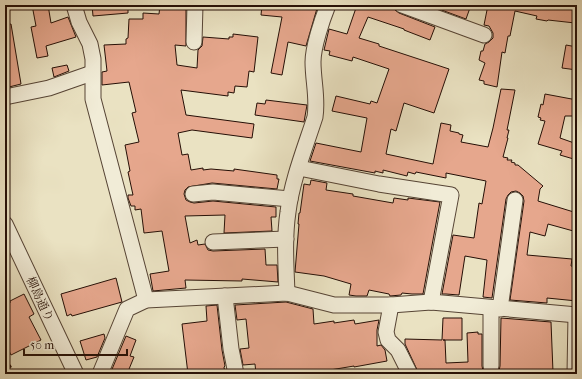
<svg xmlns="http://www.w3.org/2000/svg" width="582" height="379" viewBox="0 0 582 379" font-family="'IM FELL French Canon','Noto Serif JP',serif">
<rect width="100%" height="100%" fill="#eae2c2"/>
<filter id="stains"><feTurbulence type="fractalNoise" baseFrequency=".005" numOctaves="4"/><feColorMatrix values="0 0 0 0 .2 0 0 0 0 .09 0 0 0 0 .02 0 0 0 .5 -.17"/></filter>
<radialGradient id="worn" r=".72"><stop offset=".6" stop-color="#630" stop-opacity="0"/><stop offset="1" stop-color="#630" stop-opacity=".3"/></radialGradient>
<g fill="#e6a78d" stroke="#250f06">
<path d="M32,5h16l3,18 17,-6 8,20 -30,9 2,10 -11,2 -6,-31 5,-1z"/>
<path d="M92,5h36v8l-35,3z"/>
<path d="M160,5h26v41l-11,-1 2,20 20,3 1,-18 4,-4 1,-9 26,2v-2h4v-3l25,3 -4,35 -5,-1 -2,16 -12,-1 -1,7 -6,-1v4l-47,-6 5,25 68,9 -2,14 -60,-8 -14,3 4,22 6,-1 3,16 12,-2v2l8,-1 23,2v-2l43,6v4h2l-2,10 -65,-6 -24,4 -3,3 -1,4 2,6 4,2 4,1 19,-2 63,6v10h-5l1,14 -48,2 1,-18 -40,1 5,27 7,-3 1,5 7,-1 3,6 5,1 52,-2 1,16h11l1,17 -36,-3v2l-57,-1 1,8 -33,3 -3,-17 19,-3 -7,-40 -18,2 -3,-24 -6,1v-4h-4l-3,-8v-3h5l-5,-23 2,-1 -5,-26 14,-3 -7,-29 4,-1 -7,-30 -27,3v-13l5,-1 -3,-26 22,-1v-5l2,-1 1,-19h14v-6l16,1z"/>
<path d="M262,5h56l-12,41 -18,-4 -6,33 -11,-2 11,-56 -21,-2z"/>
<path d="M357,5h36l2,5 4,3 36,14 -5,13 -26,-10v-1l-36,-12 -9,21 20,6v2l70,23 -15,44 -30,-10 -8,28 -5,-2 -5,25 47,10 8,-41 10,2 -1,6 9,2v1l4,1 -2,7 27,5 5,-19 8,-39 14,1 -8,40h2l-2,8h1l-5,19 5,1 -1,2h5l-1,2 4,1v2h3l25,21 -3,3 -2,12 39,12v19l-29,-8 -3,12 -15,-4 -3,23 45,4 -1,7 6,1v34l-30,-3v5l-37,-3 14,-99 -1,-5 -3,-3 -4,-2 -5,1 -3,3 -2,4 -14,99 -9,-1 4,-37 -22,-4 -6,39 -13,-1h-4l11,-59 21,3 5,-35 3,1 4,-23 -40,-8v5l-30,-6 -1,2 -7,-2 -1,4 -24,-6v3l-8,-2v2l-65,-12 6,-18 45,9 6,-34 -35,-7 4,-15 34,8 1,-3 6,2 12,-34 -36,-12 -1,4 -23,-6 1,-4 -6,-1 5,-21 18,5z"/>
<path d="M428,5h43l-5,14z"/>
<path d="M488,5h89v16h-2v2l-27,-3 -1,1 -11,-2 1,-3 -22,-5 -5,25h-2l-3,17 -3,-1 -5,35 -13,-3v-3l-5,-1 6,-17 -6,-3 2,-9h2l2,-7 4,-2 4,-4v-5l-4,-7 -5,-1z"/>
<path d="M11,24l10,60 -16,4v-63z"/>
<path d="M566,45l11,2v23l-15,-2z"/>
<path d="M67,65l2,6 -15,6 -2,-9z"/>
<path d="M545,94l32,6v16h-12l-5,22 17,6v16l-17,-5 2,-4 -24,-7 7,-23 -5,-1 1,-2 -3,-1 3,-13 2,1z"/>
<path d="M266,100l41,5 -3,17 -49,-7 2,-12 8,1z"/>
<path d="M311,180l16,3 -1,7 27,4v2l40,7 1,-5 14,2v-2l32,4 -17,92h-11l-10,-1 -1,2 -11,1 -1,-2 -20,-4 -2,6h-11l-7,-1 2,-11 -27,-8 -29,-4 4,-48h-1l1,-11h1l4,-29 6,1z"/>
<path d="M116,278l6,24 -50,14 -1,-2 -4,2 -6,-22z"/>
<path d="M24,294l10,20 -5,3 12,23 -30,15 -6,-12v-38l5,-2v-2z"/>
<path d="M286,302l27,7 1,15 20,-3v2l20,-3 1,4 24,-4 -2,10v16l4,-1 4,5 2,11 -33,6v-1l-48,8h-50l-1,-10 -12,1 -3,-16 9,-1 -3,-29 -9,1 -2,-15z"/>
<path d="M217,305l5,45 3,16 -1,1 1,7h-37l-6,-50 25,-3 -1,-15z"/>
<path d="M443,318h19v22h-19h2l1,23 22,-1 -1,-29 11,-1v2h4v32l1,5 4,3h-68l-14,-30v-5l37,1z"/>
<path d="M501,318l50,4 2,50h-37v2h-21l4,-3 1,-5z"/>
<path d="M104,334l1,4 -8,19 -11,3 -6,-19z"/>
<path d="M126,336l10,4 -6,16 4,1 -7,17h-17z"/>
</g>
<g fill="none" stroke-linecap="round" stroke-linejoin="round">
<defs>
<g id="minor">
<path d="M74,5l5,17 11,22 3,15v40l53,201"/>
<path d="M402,5l82,30"/>
<path d="M194,42l1,-37"/>
<path d="M5,97l44,-9 43,-15"/>
<path d="M299,168l80,16 72,11 -20,107"/>
<path d="M193,194l20,-2 77,7"/>
<path d="M5,224l71,150"/>
<path d="M213,242l73,-3"/>
<path d="M287,293c-1,-27 -3,-54 1,-81 4,-32 17,-64 27,-95 3,-19 -2,-36 -2,-55 0,-15 9,-42 15,-57"/>
<path d="M225,296l6,53 5,25"/>
<path d="M391,305l-5,27 2,8 10,10 12,24"/>
<path d="M500,309l15,-109"/>
<path d="M491,366v-58"/>
<path d="M100,374l27,-65 19,-9 141,-7 47,12h57l40,-3 146,13"/>
<path d="M575,374l1,-59"/>
</g>
</defs>
<use href="#minor" stroke="#564435" stroke-width="17"/>
<path stroke="#250f06" stroke-width="2.5" stroke-dasharray="3 2" stroke-linecap="butt" d="M5,356l9,18"/>
<use href="#minor" stroke="#f1ecd7" stroke-width="15"/>
</g>
<g text-anchor="middle" dominant-baseline="central" stroke-width="3" stroke-linejoin="round" paint-order="stroke">
<g font-size="12" fill="#250f06" stroke="#f1ecd7">
<text transform="translate(40 299) rotate(65)">柳島通り</text>
</g>
</g>
<rect width="582" height="379" fill="none" stroke="#eae2c2" stroke-width="20"/>
<rect x="6" y="6" width="570" height="367" fill="none" stroke="#250f06" stroke-width="2"/>
<rect x="10" y="10" width="562" height="359" fill="none" stroke="#250f06"/>
<path d="M24 349v6h103v-6" fill="none" stroke="#250f06" stroke-width="2"/>
<text x="30" y="349" font-size="12" fill="#250f06" stroke="#f1ecd7" stroke-width="3" paint-order="stroke">50 m</text>
<rect width="100%" height="100%" filter="url(#stains)"/>
<rect width="100%" height="100%" fill="url(#worn)"/>
</svg>
